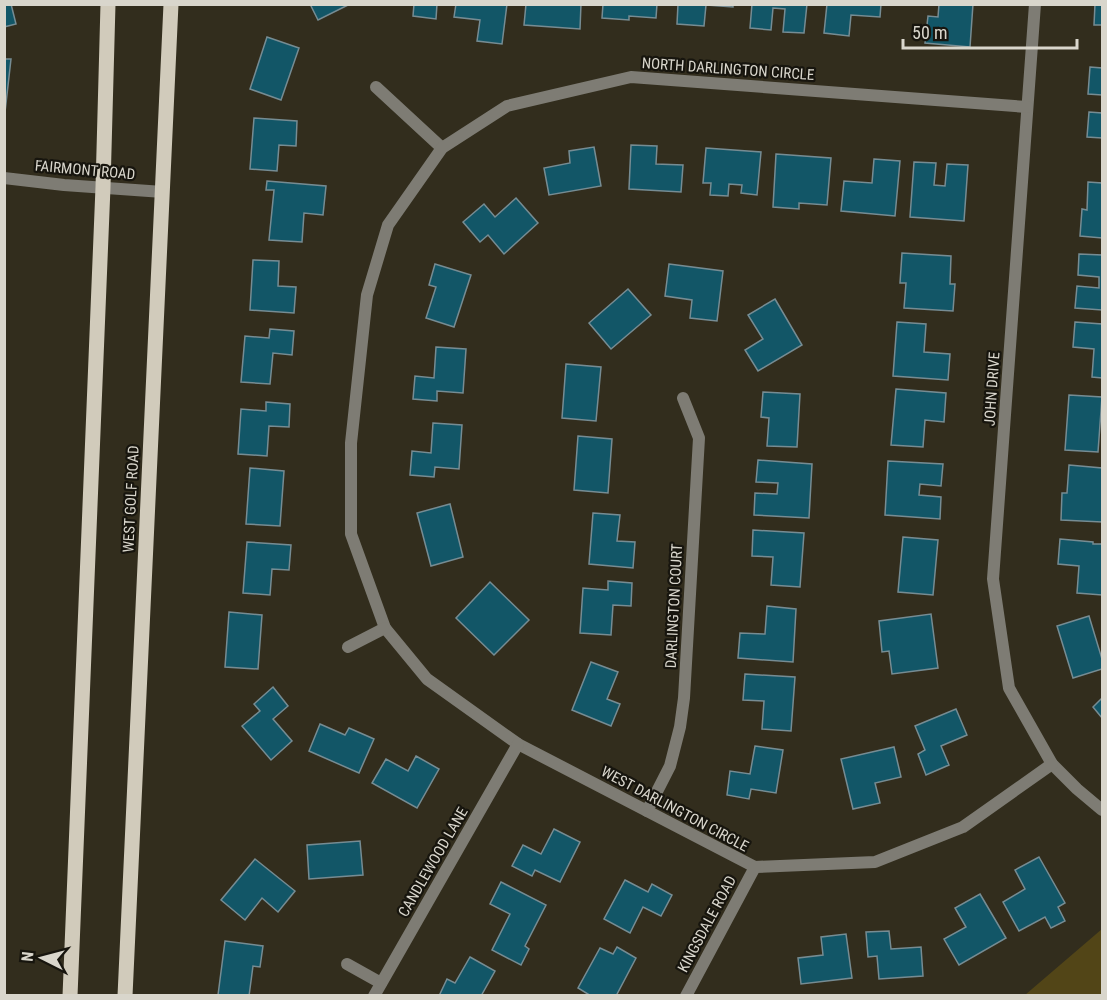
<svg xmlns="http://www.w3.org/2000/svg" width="1107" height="1000" viewBox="0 0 1107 1000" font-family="'Roboto Condensed',sans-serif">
<rect width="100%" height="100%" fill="#322d1d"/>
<path fill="#524517" d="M1102,929v66h-77z"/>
<g fill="#125667" stroke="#768c93" stroke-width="1.5">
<path d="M4,4h7l5,20 -12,3z"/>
<path d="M310,4h40l-32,16z"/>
<path d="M414,4h23l-1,15 -23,-3z"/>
<path d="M456,4h51l-5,40 -25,-3 3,-21 -26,-3z"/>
<path d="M526,4h55l-1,25 -56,-4z"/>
<path d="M603,4h54l-1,14 -27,-2v4l-27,-2z"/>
<path d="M678,4h55v3l-27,-2 -2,21 -27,-2z"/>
<path d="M752,4h55l-3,29 -21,-1 2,-23 -12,-1 -2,22 -21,-2z"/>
<path d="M827,4h54l-1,13 -29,-2 -2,21 -25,-3z"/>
<path d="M939,4h34l-3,43 -45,-4 3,-27 10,1z"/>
<path d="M1095,4h7v21h-8z"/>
<path d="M267,37l32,11 -18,52 -31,-11z"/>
<path d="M4,59h7l-7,62z"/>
<path d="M1090,67l12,1v27l-14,-1z"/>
<path d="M1089,112l13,1v25l-15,-1z"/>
<path d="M254,118l43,3 -1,25 -17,-1 -2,26 -27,-2z"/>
<path d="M631,145l26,1 -1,18 27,1 -2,27 -52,-3z"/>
<path d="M594,147l7,39 -52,9 -5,-27 26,-5 -1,-12z"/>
<path d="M706,148l55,4 -4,43 -16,-2 1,-8 -13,-1 -1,12 -18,-1 1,-12h-8z"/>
<path d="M776,154l55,4 -4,47 -28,-2v6l-26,-2z"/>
<path d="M874,159l26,2 -5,55 -54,-5 3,-30 28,2z"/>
<path d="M914,162l22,1 -2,22 11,1 2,-22 21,1 -4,56 -54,-4z"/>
<path d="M267,181l59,5 -3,29 -19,-2 -2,29 -33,-2 5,-50h-8z"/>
<path d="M1088,182l14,1v55l-22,-2 2,-27 5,1z"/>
<path d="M516,198l22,25 -34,31 -16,-19 -8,7 -17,-20 21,-18 11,13z"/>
<path d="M902,253l49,3 -1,28h5l-2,27 -49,-3 2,-25h-6z"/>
<path d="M1079,254l23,1v55l-27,-2 2,-22 22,2v-11l-21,-2z"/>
<path d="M253,260l26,1 -1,25 18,1 -2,26 -44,-3z"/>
<path d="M435,264l36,11 -17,52 -28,-9 10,-31 -7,-2z"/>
<path d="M669,264l54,7 -6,50 -27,-3 2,-18 -27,-4z"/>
<path d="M628,289l23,26 -40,34 -22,-26z"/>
<path d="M775,299l27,46 -44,26 -13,-21 18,-11 -15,-24z"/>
<path d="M897,322l29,2 -2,28 26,2 -2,26 -55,-4z"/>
<path d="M1075,322l27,2v54l-10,-1 2,-28 -21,-2z"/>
<path d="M270,329l24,2 -2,24 -19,-2 -3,31 -29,-2 4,-46 24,2z"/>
<path d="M436,347l30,2 -3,44 -26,-2v10l-24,-2 2,-23 19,2z"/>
<path d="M566,364l35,3 -5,54 -34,-3z"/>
<path d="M896,389l50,4 -2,29 -19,-2 -2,27 -32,-2z"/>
<path d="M763,392l37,2 -3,53 -30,-1 2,-28 -8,-1z"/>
<path d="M1069,395l33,2 -4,55 -33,-2z"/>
<path d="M266,402l24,2 -1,23 -20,-1 -2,30 -29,-2 3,-45 25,2z"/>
<path d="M433,423l29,2 -3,44 -24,-2 -1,10 -24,-2 2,-24 19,2z"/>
<path d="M578,436l34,3 -4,54 -34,-3z"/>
<path d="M758,460l54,4 -3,54 -55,-3 1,-22 22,1 1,-11 -22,-1z"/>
<path d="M888,461l55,3 -2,22 -21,-2 -1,11 22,2 -1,22 -55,-4z"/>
<path d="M1069,465l33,3v54l-41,-2 1,-27h5z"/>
<path d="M250,468l34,3 -4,55 -34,-2z"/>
<path d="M450,504l13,53 -32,9 -14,-53z"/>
<path d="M593,513l27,2 -3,26 18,1 -2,26 -44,-4z"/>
<path d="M753,530l51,3 -4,54 -29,-2 2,-28 -21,-1z"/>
<path d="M903,537l35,3 -5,55 -35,-3z"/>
<path d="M1060,539l33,3v2h9v51l-25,-2 2,-27 -21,-2z"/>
<path d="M247,542l44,3 -2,25 -17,-1 -2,26 -27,-2z"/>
<path d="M608,581l24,2 -1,23 -18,-1 -2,30 -31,-2 3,-45 25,2z"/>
<path d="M490,582l39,38 -35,35 -38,-37z"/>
<path d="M767,606l29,3 -3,53 -55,-4 2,-25 25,1z"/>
<path d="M229,612l33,3 -4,54 -33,-2z"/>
<path d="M931,614l7,54 -46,6 -3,-23 -7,1 -3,-31z"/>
<path d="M1089,616l13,43v10l-29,9 -16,-52z"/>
<path d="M591,662l27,10 -11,27 13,5 -9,22 -39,-16z"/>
<path d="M745,674l50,3 -4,54 -29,-2 2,-28 -21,-1z"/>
<path d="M273,687l15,19 -15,13 19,22 -21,19 -29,-34 18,-15 -6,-7z"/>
<path d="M1102,698v20l-9,-11z"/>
<path d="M956,709l11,26 -26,11 8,19 -23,10 -8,-21 7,-4 -10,-24z"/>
<path d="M320,724l25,11 4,-7 25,11 -15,34 -50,-22z"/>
<path d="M755,746l28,4 -7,43 -25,-4 -2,10 -22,-4 3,-24 20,3z"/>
<path d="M894,747l7,30 -26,6 5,20 -27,6 -12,-50z"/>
<path d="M416,756l23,13 -22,39 -45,-25 14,-24 22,12z"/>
<path d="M554,829l26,13 -20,40 -25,-12 -3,6 -20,-10 11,-21 18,9z"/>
<path d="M360,841l3,34 -54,4 -2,-34z"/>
<path d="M1039,857l26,46 -7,4 7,14 -14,7 -6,-11 -26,14 -16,-29 22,-13 -10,-19z"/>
<path d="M255,859l40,32 -17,21 -16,-14 -17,22 -24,-20z"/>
<path d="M625,880l23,12 4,-8 20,11 -11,21 -18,-9 -13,26 -26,-14z"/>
<path d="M501,882l45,23 -21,41 4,3 -8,16 -29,-15 18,-36 -20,-10z"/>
<path d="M980,894l26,44 -47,27 -15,-26 22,-12 -11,-19z"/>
<path d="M889,931l2,18 30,-2 2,29 -44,3 -2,-23 -9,1 -2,-25z"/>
<path d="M846,934l6,44 -51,6 -3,-26 25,-3 -2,-18z"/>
<path d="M225,941l38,5 -3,21 -7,-1 -4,30 -31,-1z"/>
<path d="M617,947l19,11 -20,38h-25l-13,-8 22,-40 13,6z"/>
<path d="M470,957l25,14 -14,25h-42l8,-17 8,4z"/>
</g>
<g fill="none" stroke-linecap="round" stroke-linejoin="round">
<g stroke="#7e7c74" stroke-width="12">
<path d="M1035,4l-42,575 16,109 43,76 25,25 25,21"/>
<path d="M376,87l66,61"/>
<path d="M1027,107l-396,-30 -124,29 -65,42 -54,77 -21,70 -16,148v91l34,94 42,51 91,65 237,123 120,-5 88,-35 89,-63"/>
<path d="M4,178l60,7 99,7"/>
<path d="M348,647l37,-19"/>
<path d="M647,811l23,-45 10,-39 4,-29 15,-260 -16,-40"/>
<path d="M347,964l34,19"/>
<path d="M374,996l144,-252"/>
<path d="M686,996l69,-129"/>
</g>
<g stroke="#d1cbbb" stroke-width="15">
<path d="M70,996l33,-809 5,-183"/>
<path d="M125,996l46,-992"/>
</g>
</g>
<g text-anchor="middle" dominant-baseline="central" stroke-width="4.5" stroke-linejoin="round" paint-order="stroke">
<g font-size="15" fill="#d9d6cc" stroke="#17150e">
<text transform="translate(728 69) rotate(4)">NORTH DARLINGTON CIRCLE</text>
<text transform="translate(85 170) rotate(5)">FAIRMONT ROAD</text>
<text transform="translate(992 389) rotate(-86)">JOHN DRIVE</text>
<text transform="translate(131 499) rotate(-87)">WEST GOLF ROAD</text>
<text transform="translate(674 606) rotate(-87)">DARLINGTON COURT</text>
<text transform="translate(675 809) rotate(28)">WEST DARLINGTON CIRCLE</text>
<text transform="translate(433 862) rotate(-60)">CANDLEWOOD LANE</text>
<text transform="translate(707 924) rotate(-62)">KINGSDALE ROAD</text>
</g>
</g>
<rect width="1107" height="1000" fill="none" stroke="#d9d6cc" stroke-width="12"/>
<g transform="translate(42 958) rotate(276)" stroke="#17150e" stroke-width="4.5" paint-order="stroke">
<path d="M0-4.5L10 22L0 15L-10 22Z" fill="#d9d6cc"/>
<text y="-9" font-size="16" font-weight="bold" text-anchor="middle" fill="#d9d6cc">N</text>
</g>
<path d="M903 39v9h174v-9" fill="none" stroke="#d9d6cc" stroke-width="3"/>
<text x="912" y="39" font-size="18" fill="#d9d6cc" stroke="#17150e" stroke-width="4.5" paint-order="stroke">50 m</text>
</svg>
